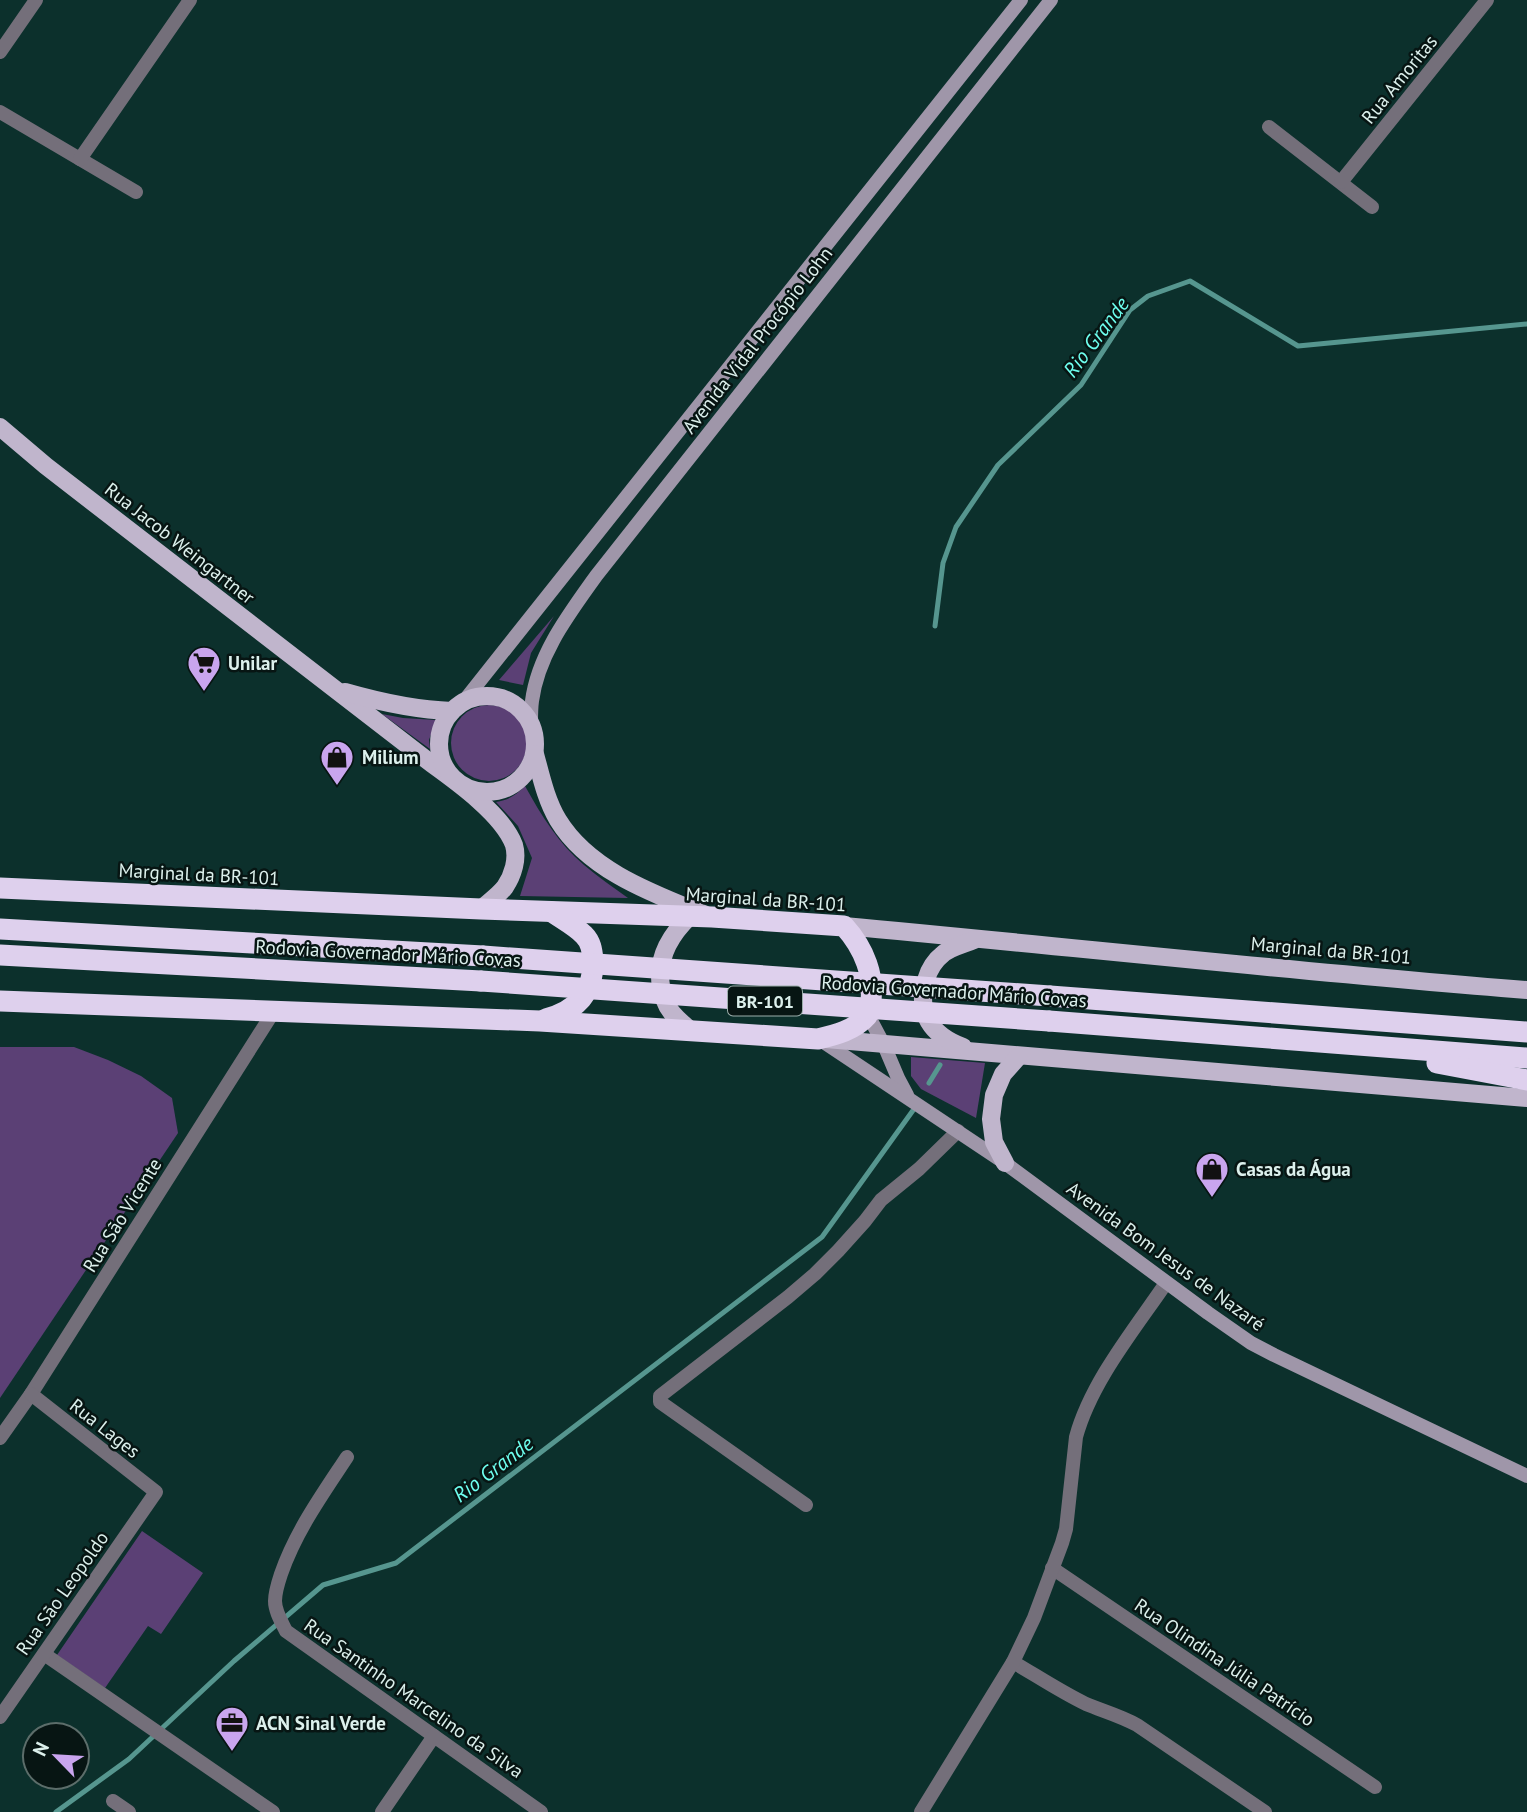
<svg xmlns="http://www.w3.org/2000/svg" width="1527" height="1812" viewBox="0 0 1527 1812" font-family="'PT Sans',sans-serif">
<rect width="100%" height="100%" fill="#0c302c"/>
<g fill="#5b4075">
<path d="M554,616l-23,37 -8,32 -24,-5z"/>
<circle cx="489" cy="743" r="38"/>
<path d="M382,714l21,4 33,2 -7,20 1,9z"/>
<path d="M525,786c16,29 34,58 59,79 14,12 30,23 44,33l-108,-2 12,-38 -14,-32 -22,-24c13,-2 20,-7 29,-16z"/>
<path d="M0,1047h74l34,13 33,16 31,22 6,35 -178,265z"/>
<path d="M911,1057l74,6 -9,55 -55,-29 -10,-13z"/>
<path d="M142,1531l61,42 -42,61 -13,-8 -43,62 -48,-33z"/>
</g>
<g fill="none" stroke-linecap="round" stroke-linejoin="round">
<g stroke="#56968f" stroke-width="5">
<path d="M935,626l8,-63 13,-36 42,-62 83,-80 49,-75 18,-14 42,-15 108,65 229,-22"/>
<path d="M929,1083l11,-18"/>
<path d="M56,1812l73,-53 105,-98 89,-76 73,-22 426,-326 92,-128"/>
</g>
<g stroke="#746f7a" stroke-width="14">
<path d="M0,52l36,-52"/>
<path d="M0,112l136,80"/>
<path d="M1269,127l103,80"/>
<path d="M80,159l110,-159"/>
<path d="M1341,182l146,-182"/>
<path d="M0,1438l31,-44 243,-383"/>
<path d="M347,1457c-25,38 -51,74 -66,117 -3,9 -6,18 -6,27 0,10 6,20 11,30l255,181"/>
<path d="M806,1505l-146,-103v-6l128,-99 27,-23 23,-23 27,-30 16,-21 38,-31 39,-38"/>
<path d="M1052,1568l323,219"/>
<path d="M44,1654l229,158"/>
<path d="M1013,1662c24,14 48,30 73,42 17,7 35,12 51,21l128,87"/>
<path d="M0,1717l156,-225 -125,-98"/>
<path d="M113,1801l16,11"/>
<path d="M382,1812l52,-76"/>
<path d="M921,1812l92,-150 21,-44 28,-75 4,-14 10,-92c15,-55 58,-107 90,-154"/>
</g>
<g stroke="#9f96a9" stroke-width="14">
<path d="M464,701l557,-701"/>
<path d="M531,723c0,-7 0,-15 1,-22 6,-47 37,-87 64,-125l455,-576"/>
<path d="M868,1015l16,30 14,33 9,17"/>
<path d="M819,1039l186,124 203,150 43,30 23,12 253,121"/>
</g>
<g stroke="#c0b5cc" stroke-width="18">
<path d="M0,427l46,39 386,298c25,18 71,51 82,81 4,14 -1,30 -9,42 -6,8 -16,15 -24,22"/>
<path d="M345,692c35,10 70,18 107,19"/>
<circle cx="487" cy="744" r="48"/>
<path d="M535,754c6,22 11,46 23,66 31,51 96,74 148,95"/>
<path d="M844,926c228,21 455,46 683,64"/>
<path d="M690,1030c-9,-8 -21,-17 -25,-29 -13,-34 1,-62 25,-85"/>
<path d="M826,1039l701,59"/>
<path d="M963,1047c-32,-12 -47,-34 -37,-67 3,-11 9,-20 18,-27 8,-6 21,-9 30,-13"/>
<path d="M1005,1163l-11,-21 -3,-23 3,-24 9,-21 16,-18"/>
</g>
<g stroke="#ded0ed" stroke-width="21">
<path d="M0,888l481,21 231,8 132,9c20,22 32,51 26,80 -1,3 -1,7 -3,10 -12,14 -32,19 -49,23l-278,-18 -540,-20"/>
<path d="M0,929l483,27"/>
<path d="M0,955l481,26"/>
<path d="M1050,996l477,36"/>
<path d="M546,1019c30,-8 48,-26 47,-59 -1,-10 -2,-18 -9,-25 -9,-9 -22,-16 -32,-23"/>
<path d="M1049,1021l478,37"/>
<path d="M1437,1063l90,17"/>
</g>
<g stroke="#ded0ed" stroke-width="21">
<path d="M483,956l567,40"/>
<path d="M481,981l568,40"/>
</g>
</g>
<defs>
<symbol id="supermarket-pin" viewBox="-11 -11 22 30"><path d="M0 17L-7.5 6A9.5 9.5 0 1 1 7.5 6Z" fill="#c9a5ee" stroke="#071513"/><path d="M-6-5.5h2.5l.6 2H6L4.5 2H-2.5L-4.4-4H-6ZM-1.5 3.2a1.3 1.3 0 1 0 .1 0ZM3 3.2a1.3 1.3 0 1 0 .1 0Z" fill="#111"/></symbol>
<symbol id="shop-pin" viewBox="-11 -11 22 30"><path d="M0 17L-7.5 6A9.5 9.5 0 1 1 7.5 6Z" fill="#c9a5ee" stroke="#071513"/><path d="M-5-2.5h2.3a2.7 3.5 0 0 1 5.4 0H5L5.5 6h-11ZM-1.5-2.5h3a1.5 2.3 0 0 0-3 0Z" fill="#111"/></symbol>
<symbol id="office-pin" viewBox="-11 -11 22 30"><path d="M0 17L-7.5 6A9.5 9.5 0 1 1 7.5 6Z" fill="#c9a5ee" stroke="#071513"/><path d="M-6-3h4V-5.5h4V-3h4V5H-6ZM-1-4.5V-3h2v-1.5ZM-6 0V1H6V0Z" fill="#111"/></symbol>
</defs>
<g fill-rule="evenodd">
<use href="#supermarket-pin" x="185" y="644" width="38" height="52"/>
<use href="#shop-pin" x="318" y="738" width="38" height="52"/>
<use href="#shop-pin" x="1193" y="1150" width="38" height="52"/>
<use href="#office-pin" x="213" y="1704" width="38" height="52"/>
</g>
<g text-anchor="middle" dominant-baseline="central" stroke-width="5" stroke-linejoin="round" paint-order="stroke">
<rect fill="#071513" stroke="#9caeab" stroke-width="2" x="728" y="986.5" width="74" height="29" rx="5"/>
<g font-size="18" font-weight="bold" fill="#dcf0ec">
<text x="765" y="1001">BR-101</text>
</g>
<g font-size="19" fill="#dcf0ec" stroke="#071513">
<text transform="translate(1399 79) rotate(-51)">Rua Amoritas</text>
<text transform="translate(757 340) rotate(-52)">Avenida Vidal Procópio Lohn</text>
<text transform="translate(180 543) rotate(38)">Rua Jacob Weingartner</text>
<text transform="translate(199 874) rotate(3)">Marginal da BR-101</text>
<text transform="translate(766 899) rotate(4)">Marginal da BR-101</text>
<text transform="translate(1331 950) rotate(5)">Marginal da BR-101</text>
<text transform="translate(388 953) rotate(3)">Rodovia Governador Mário Covas</text>
<text transform="translate(954 991) rotate(4)">Rodovia Governador Mário Covas</text>
<text transform="translate(122 1215) rotate(-58)">Rua São Vicente</text>
<text transform="translate(1166 1256) rotate(36)">Avenida Bom Jesus de Nazaré</text>
<text transform="translate(105 1428) rotate(38)">Rua Lages</text>
<text transform="translate(62 1593) rotate(-55)">Rua São Leopoldo</text>
<text transform="translate(1225 1662) rotate(34)">Rua Olindina Júlia Patrício</text>
<text transform="translate(414 1698) rotate(35)">Rua Santinho Marcelino da Silva</text>
</g>
<g font-size="19" font-weight="bold" fill="#dcf0ec" stroke="#071513" text-anchor="start">
<text x="228" y="663">Unilar</text>
<text x="362" y="757">Milium</text>
<text x="1236" y="1169">Casas da Água</text>
<text x="256" y="1723">ACN Sinal Verde</text>
</g>
<g font-size="21" font-style="italic" fill="#6effef" stroke="#071513">
<text transform="translate(1096 337) rotate(-53)">Rio Grande</text>
<text transform="translate(493 1469) rotate(-37)">Rio Grande</text>
</g>
</g>
<g transform="translate(56 1756) rotate(295)"><circle r="33" fill="#071513" stroke="#5c6d6a" stroke-width="2"/>
<path d="M0-5L12 26L0 18L-12 26Z" fill="#c9a5ee"/>
<text y="-10" font-size="19" font-weight="bold" text-anchor="middle" fill="#dcf0ec">N</text>
</g>
</svg>
